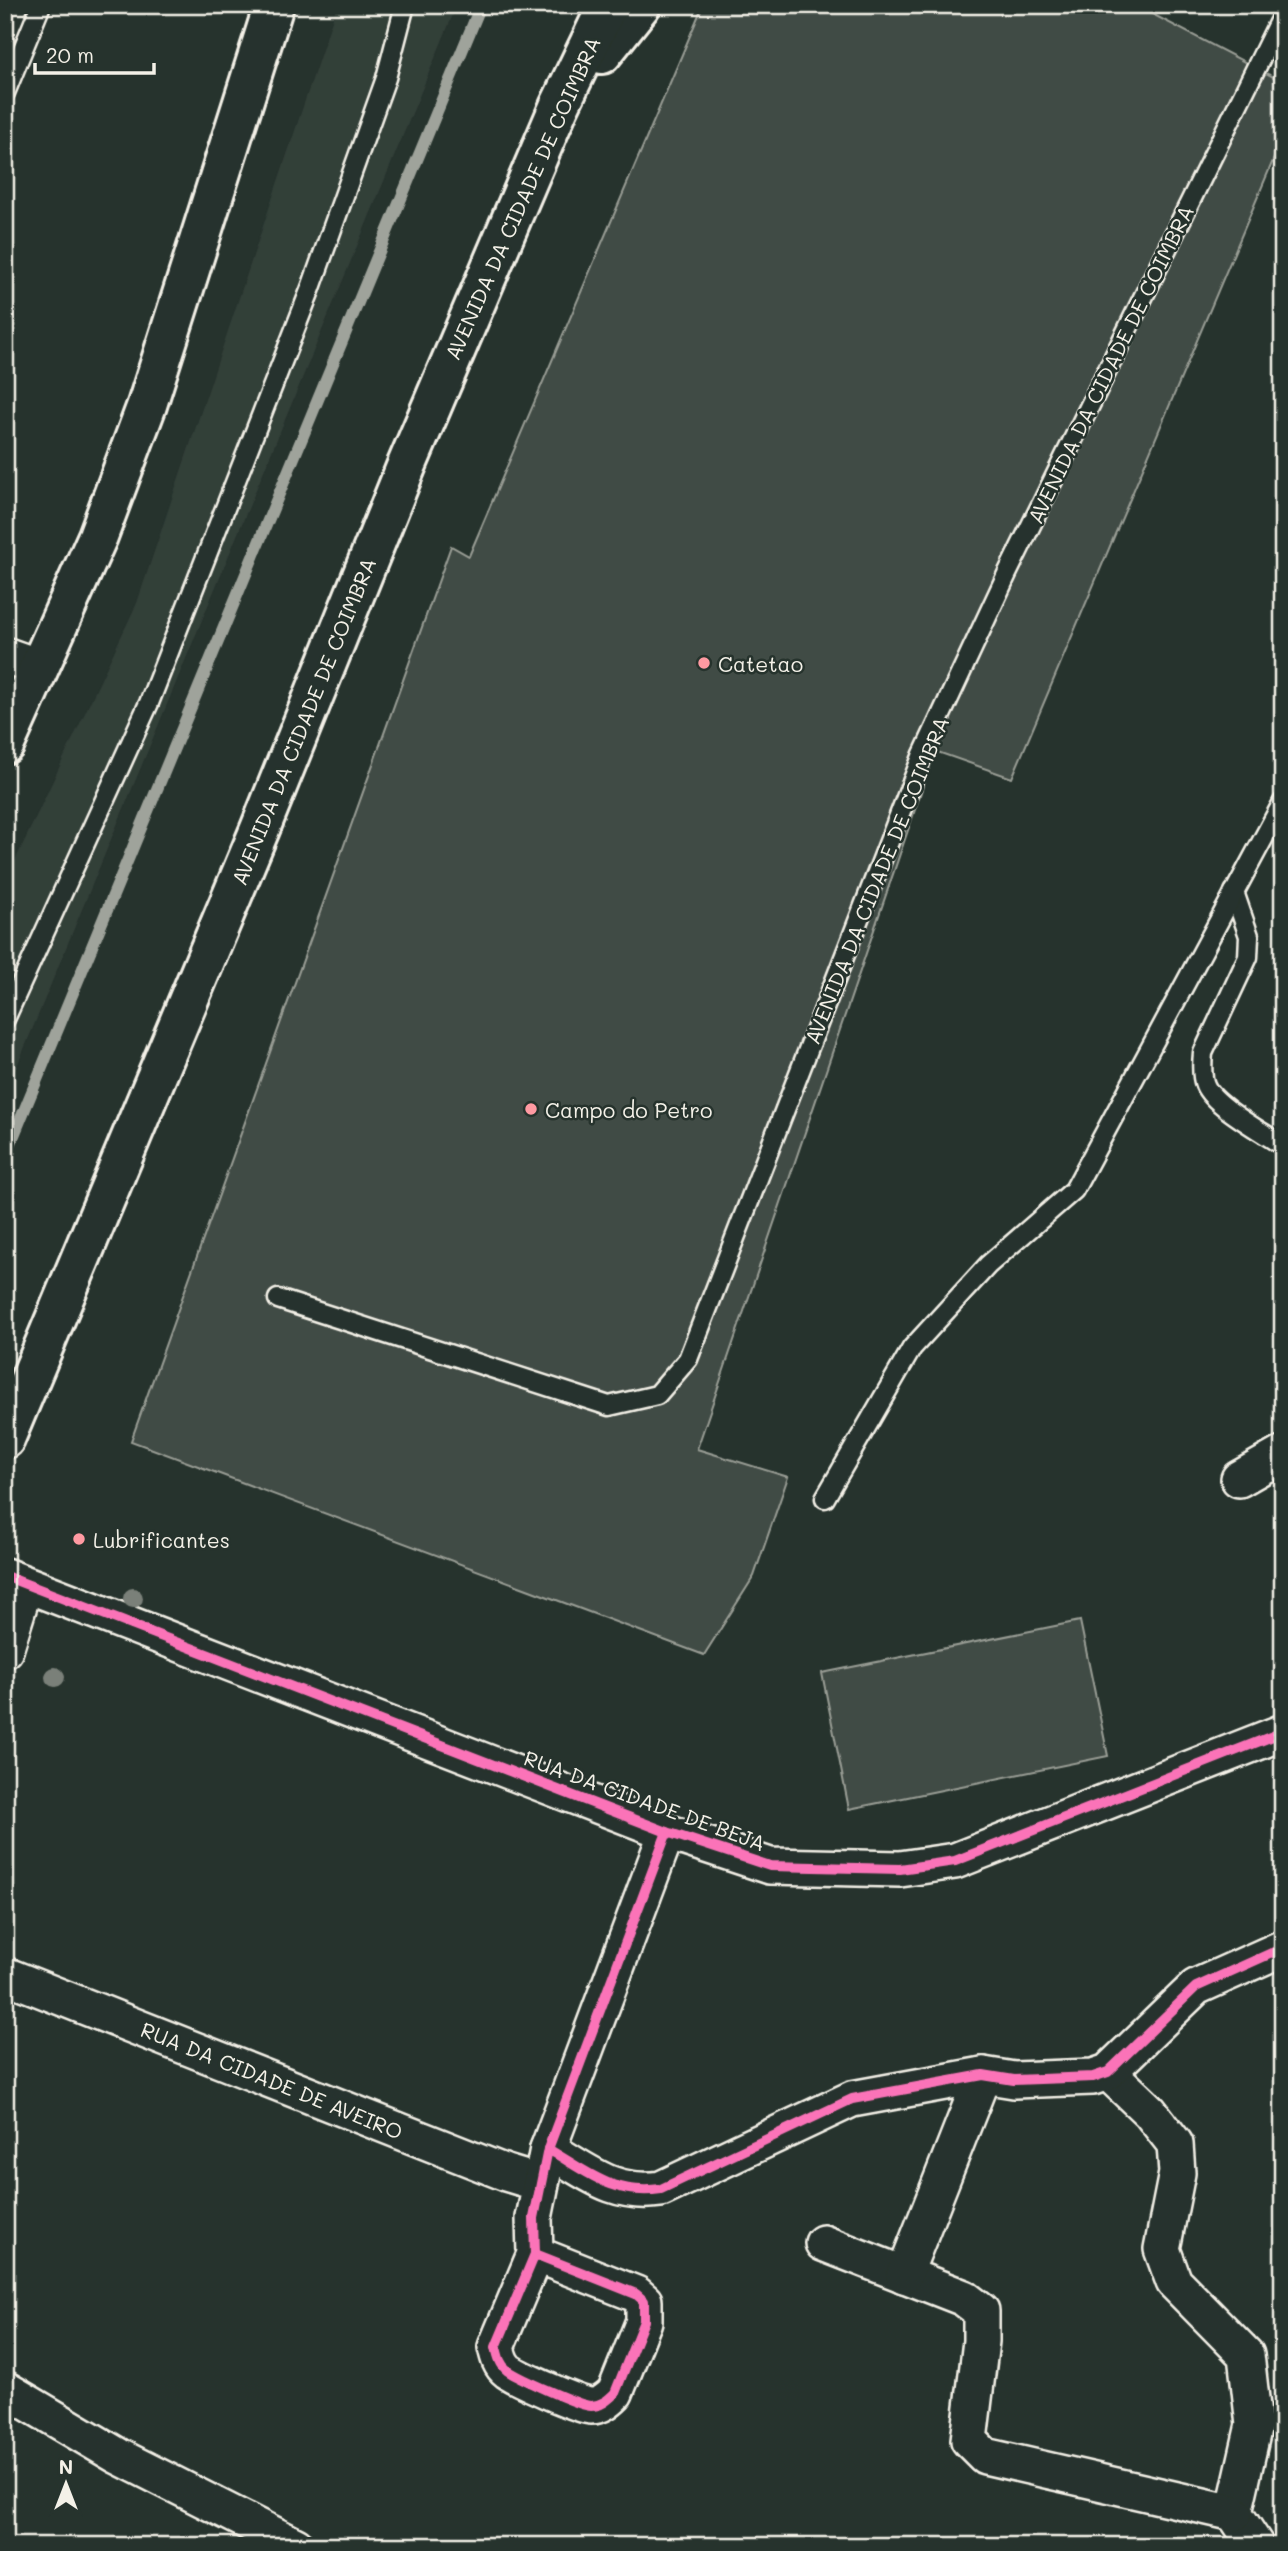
<svg xmlns="http://www.w3.org/2000/svg" width="1288" height="2551" viewBox="0 0 1288 2551" font-family="Mali,sans-serif">
<rect width="100%" height="100%" fill="#26332d"/>
<filter id="ink" filterUnits="userSpaceOnUse"><feTurbulence type="fractalNoise" baseFrequency=".0143" numOctaves="2"/><feDisplacementMap in="SourceGraphic" scale="14" xChannelSelector="R" yChannelSelector="G"/><feConvolveMatrix kernelMatrix="1 2 1 2 8 2 1 2 1" color-interpolation-filters="sRGB"/></filter>
<g filter="url(#ink)">
<path fill="#333f39" d="M337,5h120l-452,1090v-213l132,-279z"/>
<g fill="#414b45" stroke="#9a9e96" stroke-width="2">
<path d="M703,5h432l148,77v55l-271,641 -77,-27 -238,698 91,28 -34,99 -50,79 -573,-214 320,-895 18,10z"/>
<path d="M1080,1621l28,135 -259,53 -27,-136z"/>
</g>
<g fill="none" stroke-linecap="round" stroke-linejoin="round">
<path stroke="#9fa39b" stroke-width="12" d="M5,1157l476,-1152"/>
</g>
<path fill="#525c55" stroke="#f4f1e8" stroke-width="2" d="M5,5h7l-7,19z"/>
<g fill="none" stroke-linecap="round" stroke-linejoin="round">
<defs>
<g id="lane">
<path d="M5,93l36,-88"/>
<path d="M1234,892l15,44 -1,21 -45,96c-1,10 -2,22 2,32 9,21 58,47 78,61"/>
<path d="M5,1019l144,-316 162,-415 75,-210 19,-73"/>
<path d="M278,1299l331,107 48,-11 31,-36 235,-605 84,-180 276,-561"/>
<path d="M825,1498l87,-150 76,-83 86,-75 209,-388"/>
</g>
<g id="street">
<path d="M5,655l34,12"/>
<path d="M1239,1479l44,-25"/>
<path d="M5,1576l662,256 103,34 130,3 55,-8 328,-129"/>
<path d="M5,1650l20,-64"/>
<path d="M5,1975l501,198 33,10"/>
<path d="M1108,2072l42,40 25,32 2,29 -15,76 12,33 72,73 8,70 -20,88 22,33"/>
<path d="M548,2149c40,23 65,47 113,40l191,-90 131,-24 31,5 79,-3 15,-5 88,-85 87,-39"/>
<path d="M823,2243l141,55 17,13v30l-12,99 16,16 249,57"/>
<path d="M535,2254l101,40 8,7v20l-29,72c-7,7 -14,13 -24,13 -11,0 -73,-28 -83,-35 -8,-6 -10,-15 -12,-24l39,-93 -1,-36 14,-69 119,-317"/>
<path d="M904,2275l79,-200"/>
<path d="M5,2389l113,67 178,90"/>
</g>
<g id="secondary">
<path d="M602,54l39,-49"/>
<path d="M5,744l93,-208 49,-131 127,-400"/>
<path d="M5,1439l255,-610 146,-362 153,-360 49,-102"/>
</g>
</defs>
<use href="#lane" stroke="#f4f1e8" stroke-width="23"/>
<use href="#street" stroke="#f4f1e8" stroke-width="40"/>
<use href="#secondary" stroke="#f4f1e8" stroke-width="44"/>
<use href="#lane" stroke="#26332d" stroke-width="18"/>
<use href="#street" stroke="#26332d" stroke-width="35"/>
<use href="#secondary" stroke="#26332d" stroke-width="38"/>
<defs>
<g id="cycleway">
<path d="M5,1576l662,256 103,34 130,3 55,-8 328,-129"/>
<path d="M548,2149c40,23 65,47 113,40l191,-90 131,-24 31,5 79,-3 15,-5 88,-85 87,-39"/>
<path d="M535,2254l101,40 8,7v20l-29,72c-7,7 -14,13 -24,13 -11,0 -73,-28 -83,-35 -8,-6 -10,-15 -12,-24l39,-93 -1,-36 14,-69 119,-317"/>
</g>
</defs>
<use href="#cycleway" stroke="#26332d" stroke-width="15"/>
<use href="#cycleway" stroke="#fb73b8" stroke-width="10"/>
</g>
<g fill="#7a8079">
<circle cx="133" cy="1598" r="10"/>
<circle cx="55" cy="1677" r="10"/>
</g>
</g>
<g fill="#ff9aa2" stroke="#26332d" stroke-width="2.5">
<circle cx="704" cy="663" r="7"/>
<circle cx="531" cy="1109" r="7"/>
<circle cx="79" cy="1539" r="7"/>
</g>
<g text-anchor="middle" dominant-baseline="central" stroke-width="5" stroke-linejoin="round" paint-order="stroke">
<g font-size="21" fill="#f4f1e8" stroke="#26332d">
<text transform="translate(522 198) rotate(-66)">AVENIDA DA CIDADE DE COIMBRA</text>
<text transform="translate(1110 364) rotate(-64)">AVENIDA DA CIDADE DE COIMBRA</text>
<text transform="translate(303 721) rotate(-68)">AVENIDA DA CIDADE DE COIMBRA</text>
<text transform="translate(876 880) rotate(-68)">AVENIDA DA CIDADE DE COIMBRA</text>
<text transform="translate(645 1800) rotate(20)">RUA DA CIDADE DE BEJA</text>
<text transform="translate(272 2080) rotate(22)">RUA DA CIDADE DE AVEIRO</text>
</g>
<g font-size="21" fill="#f4f1e8" stroke="#26332d" text-anchor="start">
<text x="718" y="663">Catetao</text>
<text x="545" y="1109">Campo do Petro</text>
<text x="93" y="1539">Lubrificantes</text>
</g>
</g>
<rect width="1288" height="2551" fill="none" stroke="#26332d" stroke-width="28"/>
<rect x="14" y="14" width="1260" height="2523" fill="none" stroke="#f4f1e8" stroke-width="2.5" filter="url(#ink)"/>
<g transform="translate(66 2484)" stroke="#26332d" stroke-width="5" paint-order="stroke">
<path d="M0-5L12 26L0 18L-12 26Z" fill="#f4f1e8"/>
<text y="-10" font-size="19" font-weight="bold" text-anchor="middle" fill="#f4f1e8">N</text>
</g>
<path d="M35 63v10h119v-10" fill="none" stroke="#f4f1e8" stroke-width="3.5"/>
<text x="46" y="63" font-size="21" fill="#f4f1e8" stroke="#26332d" stroke-width="5" paint-order="stroke">20 m</text>
</svg>
